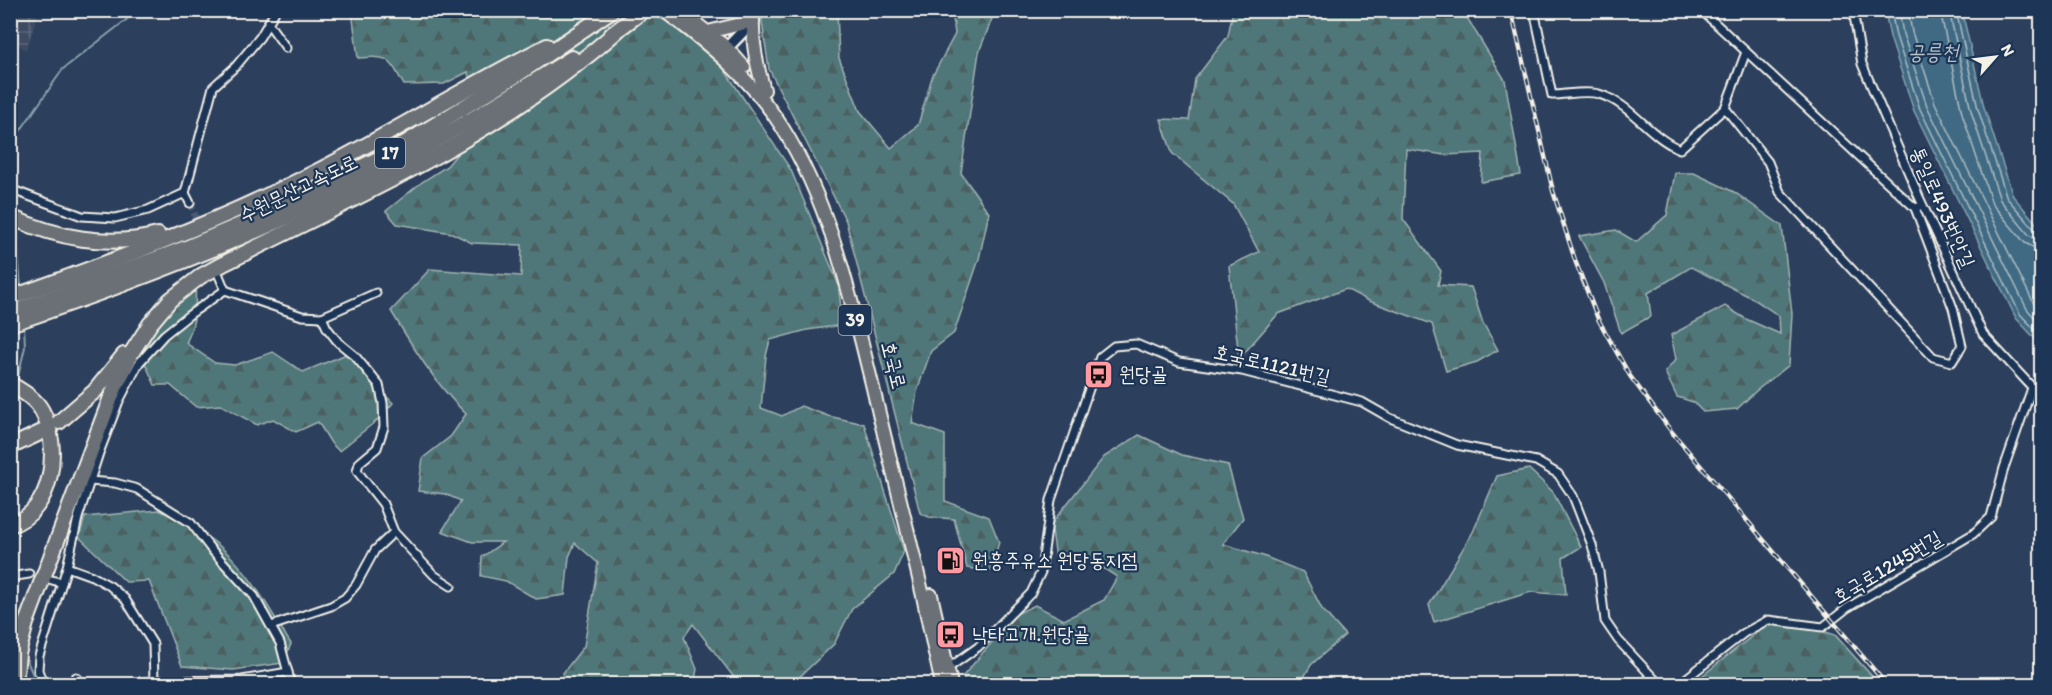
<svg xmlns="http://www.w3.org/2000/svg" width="2052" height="695" viewBox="0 0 2052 695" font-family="Itim,'Poor Story',sans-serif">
<defs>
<pattern id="industrial-grid" width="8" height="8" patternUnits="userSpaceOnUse" patternTransform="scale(1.5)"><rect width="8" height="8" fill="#3e4b64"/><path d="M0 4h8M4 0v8" fill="none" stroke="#5a657a"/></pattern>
<pattern id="forest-firs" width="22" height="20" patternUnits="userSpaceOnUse" patternTransform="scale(1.5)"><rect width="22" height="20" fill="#50777a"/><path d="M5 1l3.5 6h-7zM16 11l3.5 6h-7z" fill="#4c6060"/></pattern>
</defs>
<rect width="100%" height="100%" fill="#2c3f5d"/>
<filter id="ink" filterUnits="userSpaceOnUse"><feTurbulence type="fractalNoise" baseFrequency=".0167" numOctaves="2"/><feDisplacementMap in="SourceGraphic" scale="12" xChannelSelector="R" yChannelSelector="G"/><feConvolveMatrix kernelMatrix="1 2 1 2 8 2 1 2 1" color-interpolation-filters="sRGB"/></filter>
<g filter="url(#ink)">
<path fill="url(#industrial-grid)" d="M10,11h29l-13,39 -15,-11z"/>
<g fill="url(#forest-firs)" stroke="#a2b4b1" stroke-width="1.5">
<path d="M1233,10l230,1 42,69 16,95 -40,7 2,-29 -38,2 -39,-6 -3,70 38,52 -3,14 33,2 12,36 15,27 -21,12 -31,9 -14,-47 -63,-23 -23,-12 -68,25 -39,45 -10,-93 30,-14 -26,-48 -61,-51 -11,-34 28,1 6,-41 33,-43z"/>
<path d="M352,11h298l10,4 62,51 69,104 47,113 5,42 -36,5 -37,10 -4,16 -5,52 21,8 19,-10 27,10 36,8 40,127 -10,23 -42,35 -18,35 -42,40h-53l-46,-60 -9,13 13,32 -3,15h-129l-2,-11 21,-27 14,-83 -23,-20 -6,14 -4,38 -29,4 -30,-18 -25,-5 1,-19 21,-15h-31l-30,-11 19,-30 -16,-7 -27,-3 5,-33 28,-22 15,-22c-31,-30 -53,-67 -75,-103l39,-42 91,7 1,-31 -50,-2 -20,-10 -55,-9 -11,-13 36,-29 25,-16 29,-35 -8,-59 -24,12 -40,1c-16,-28 -13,-29 -46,-27z"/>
<path d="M763,11h74l2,47 21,53 31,37 27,-23 14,-48 23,-43 -3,-23h43l-16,41 -18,121 28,40 -10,46 -25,74 -23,18 -14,40 -5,32 33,12v66l44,16 10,25 -9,29 -23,-3 -13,-49 -25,-2 -9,-4 -74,-292 -77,-152 -7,-47z"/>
<path d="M1675,173h19l40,19 48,34 10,88 -3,51 -33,26 -19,18 -34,3 -10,-10 -16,-5 -12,-25 11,-13 -5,-24 54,-29 21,13 34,15 -1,-18 -27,-18 -61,-31 -43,26 3,23 -30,17 -17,-50 -25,-47 37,-6 20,12 31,-27z"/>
<path d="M195,279c1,25 2,41 -9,64l29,20 20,2 38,-13 30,20 46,-19 20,26 24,24 -12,14 -42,34 -8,-8 -13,-21 -22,10 -23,-13 -16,6 -36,-20 -25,2 -26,-22h-15l-11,-24 -3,-18z"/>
<path d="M1139,435l43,20 46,10 15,53 -20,26 40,12 40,16 19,37 23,26 -34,30 -11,19h-335l-2,-8 53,-62 19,-9 29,15 40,-20 13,-23 -31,-20 -30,1 -5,-34 53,-67z"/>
<path d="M1529,469l24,23 28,55 -18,11 3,37 -35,-3 -97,30 -5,-17 44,-73 24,-56z"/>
<path d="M159,510c18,8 50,26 64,39 29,26 48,63 68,95l-8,19 -50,7 -51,-4 -33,-85 -23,1 -47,-45 6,-20z"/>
<path d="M1786,620l49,15 44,49h-187l79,-63z"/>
</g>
<path fill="#3f6b84" stroke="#87a1ac" stroke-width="1.5" d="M1885,11h77l22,96 29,89 28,33v116l-25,-27 -102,-207 -24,-74z"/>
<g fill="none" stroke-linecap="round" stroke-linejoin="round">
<g stroke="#acbbc0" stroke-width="1.5">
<path d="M1891,10l5,26 24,73 100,205 22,23"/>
<path d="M1899,10l4,24 24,72 100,203 15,17"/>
<path d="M1908,10l4,22 23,71 99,201 8,8"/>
<path d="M1940,10l22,103 30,91 33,39 8,4 9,1"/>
<path d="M1949,10l22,101 29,89 29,35 6,4h7"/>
<path d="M1956,10l22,99 29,89 28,32 7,2"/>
</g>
<g stroke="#87a1ac" stroke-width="2">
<path d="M12,187l2,-47 49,-71 76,-59"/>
<path d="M13,193l2,21"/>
<path d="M16,226l5,63"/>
<path d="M17,381l8,-34 -1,-23"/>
<path d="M10,620l7,15"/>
<path d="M24,654l13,30"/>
</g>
<path stroke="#4a5a72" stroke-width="7" stroke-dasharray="7 3.5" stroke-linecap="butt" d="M190,203l27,67"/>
<defs>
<g id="minor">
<path d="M1534,10l18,85c14,0 33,-5 47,-1 33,10 50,43 81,55l45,-41"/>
<path d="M1701,10l214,198 3,-1"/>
<path d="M1853,10l9,54 57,133 64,137 59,64"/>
<path d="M268,23l18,25"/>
<path d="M1746,52l-21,56 43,54 12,30 153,165 19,5 10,-16 -9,-38 -38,-100"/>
<path d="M10,189l72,27 33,2 33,-8 37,-17"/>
<path d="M190,203l-5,-10 28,-106 23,-21 24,-29 16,-27"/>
<path d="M225,290l77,26 20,1 54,-24"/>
<path d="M322,317l5,11 11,14 17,14 24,29 4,18 1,24 -7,21 -18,15 -2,8 26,33 11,28 40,43 17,11"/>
<path d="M89,481l26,2 22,6 54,34 19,25 44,48 26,47 11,41"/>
<path d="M67,567l25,9 18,10 15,13 28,45 1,37"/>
<path d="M52,580l10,3"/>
<path d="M10,581l6,-5 13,-2"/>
<path d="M271,626l60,-20 14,-8 11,-13 19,-35 19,-18"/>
<path d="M947,669l31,-22 53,-54 10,-21 10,-72 49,-143 14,-11 22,-2 43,18 63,9 120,31 28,16 67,27 79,16 22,13 15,22 19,49 7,27 6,49 13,19 41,44"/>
<path d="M76,677l7,7"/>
<path d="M43,684l-5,-14 1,-14 28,-89 11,-49 21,-65 20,-52 20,-38 25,-28 25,-20 36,-25 -7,-17"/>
<path d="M125,684l29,-3 88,-1 46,-8"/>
<path d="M1679,684l65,-51 24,-13 55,7 24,-19 126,-74 18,-17 13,-49 28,-80"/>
</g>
<path id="secondary" d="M721,54l32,-33 3,-11"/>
<g id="primary">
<path d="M663,10c46,34 88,68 119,117 49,78 69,172 91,261 16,69 34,138 50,208 6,29 12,59 19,88"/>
<path d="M679,10l48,38 17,19"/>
<path d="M708,32l45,-11c-1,24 4,46 11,69"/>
<path d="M931,595l20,89"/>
</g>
<g id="motorway">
<path d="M612,34l32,-24"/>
<path d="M10,217c48,21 96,31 148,18"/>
<path d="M10,298c105,-37 210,-77 308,-127 78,-40 151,-86 229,-125"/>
<path d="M10,313l181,-67 77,-33 118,-58 132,-81 94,-64"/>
<path d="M10,324c104,-35 206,-73 305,-120 89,-43 174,-94 257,-146"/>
<path d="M10,384c12,7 26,15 32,27 19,35 12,101 -32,114"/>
<path d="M59,422l36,-31 29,-36"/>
<path d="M10,447l34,-16"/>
<path d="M15,684l3,-30 8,-31 87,-231 19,-40 18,-28 20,-24 31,-24 22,-12c137,-69 280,-131 395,-234"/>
</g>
</defs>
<use href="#minor" stroke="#f4f1e8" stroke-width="11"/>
<use href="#secondary" stroke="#f4f1e8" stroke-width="15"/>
<use href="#primary" stroke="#f4f1e8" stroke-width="16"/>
<use href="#motorway" stroke="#f4f1e8" stroke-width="18"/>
<use href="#minor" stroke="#1d3557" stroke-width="7"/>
<use href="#secondary" stroke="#1d3557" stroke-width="10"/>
<use href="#primary" stroke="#6b6f75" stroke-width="12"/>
<use href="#motorway" stroke="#6b6f75" stroke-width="14"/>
<defs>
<path id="rail" d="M1511,10l42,181 23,72 22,56 32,57 41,55 215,253"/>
</defs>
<use href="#rail" stroke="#f4f1e8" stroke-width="4.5"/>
<use href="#rail" stroke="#1d3557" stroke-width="2" stroke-dasharray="7" stroke-linecap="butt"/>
</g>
</g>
<defs>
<symbol id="bus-square" viewBox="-11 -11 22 22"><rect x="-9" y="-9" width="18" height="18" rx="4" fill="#ff9aa2" stroke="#1d3557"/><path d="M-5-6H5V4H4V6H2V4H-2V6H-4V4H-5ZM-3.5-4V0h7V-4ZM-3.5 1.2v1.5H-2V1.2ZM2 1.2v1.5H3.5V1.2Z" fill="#111"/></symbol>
<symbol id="fuel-square" viewBox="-11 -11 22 22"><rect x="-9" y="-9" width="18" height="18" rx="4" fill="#ff9aa2" stroke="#1d3557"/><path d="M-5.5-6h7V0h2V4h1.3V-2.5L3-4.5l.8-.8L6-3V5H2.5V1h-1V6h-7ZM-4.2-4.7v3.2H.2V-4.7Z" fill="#111"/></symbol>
</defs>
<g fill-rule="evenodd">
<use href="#bus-square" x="1082" y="358" width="33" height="33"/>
<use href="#fuel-square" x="934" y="544" width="33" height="33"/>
<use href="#bus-square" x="934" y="618" width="33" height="33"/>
</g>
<g text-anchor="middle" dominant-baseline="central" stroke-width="4.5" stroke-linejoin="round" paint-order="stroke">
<g fill="#1d3557" stroke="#b4b9bc" stroke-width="1.5">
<rect x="375" y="138" width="30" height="30" rx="4.5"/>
<rect x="838.5" y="305" width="33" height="30" rx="4.5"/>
</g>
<g font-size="18" font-weight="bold" fill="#f4f1e8">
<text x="390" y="153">17</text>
<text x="855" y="320">39</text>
</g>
<g font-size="20" fill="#f4f1e8" stroke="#1d3557">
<text transform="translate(298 188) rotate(-26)">수원문산고속도로</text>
<text transform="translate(1943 207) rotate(66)">통일로493번안길</text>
<text transform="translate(1272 364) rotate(13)">호국로1121번길</text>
<text transform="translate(894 365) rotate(76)">호국로</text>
<text transform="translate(1887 567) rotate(-31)">호국로1245번길</text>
</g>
<g font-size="20" fill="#f4f1e8" stroke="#1d3557" text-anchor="start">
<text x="1119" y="374">원당골</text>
<text x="972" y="560">원흥주유소 원당동지점</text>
<text x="972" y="634">낙타고개.원당골</text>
</g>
<g font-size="21" font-style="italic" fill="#b5c2c5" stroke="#1d3557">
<text x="1933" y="51">공릉천</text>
</g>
</g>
<rect width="2052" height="695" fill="none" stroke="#1d3557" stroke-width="36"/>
<rect x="18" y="18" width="2016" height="659" fill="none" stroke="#f4f1e8" stroke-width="2" filter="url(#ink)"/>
<g transform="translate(1995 57) rotate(62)" stroke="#1d3557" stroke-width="4.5" paint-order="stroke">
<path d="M0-4.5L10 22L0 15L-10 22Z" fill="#f4f1e8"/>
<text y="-9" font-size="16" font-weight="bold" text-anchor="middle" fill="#f4f1e8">N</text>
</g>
</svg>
